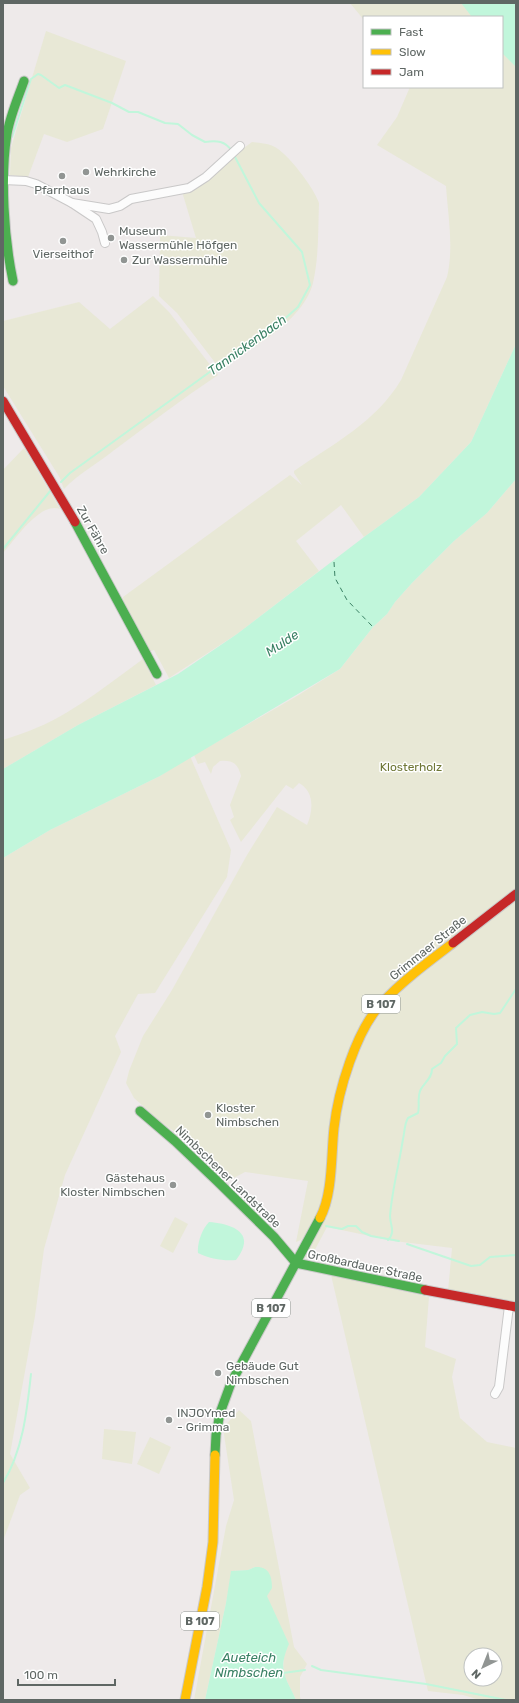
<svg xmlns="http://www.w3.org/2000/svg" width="519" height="1703" viewBox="0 0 519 1703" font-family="Rubik,sans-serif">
<rect width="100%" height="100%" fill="#eeeaea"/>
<g fill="#e8e8d6" fill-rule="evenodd">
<path d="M350,3h112l12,14h-110v3z"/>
<path d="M46,31l80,30 -23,68 -36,13 -23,-8 -16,43 -18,-2 1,-27z"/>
<path d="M502,49l14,17v278l-45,98 -52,55 -55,40 -23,-32 -45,36 23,30 -82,63 -68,44 -15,-28 -9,3 -19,-35 -3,-21 167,-122 12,10 -8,-12v-2c39,-27 82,-49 107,-91l46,-103c7,-29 1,-61 -1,-91l-69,-41 20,-28 13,-30h92z"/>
<path d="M252,142c7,1 14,1 21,4 14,6 41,42 46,57 -1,26 0,54 -6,80 -10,39 -62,65 -93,86l-43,-56 -18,-17 1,-61 36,3 -13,-43 1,-3z"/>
<path d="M153,296l16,16 49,63c-36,24 -70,50 -105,76 -16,13 -35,23 -49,38l-4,-11 -57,-92v-65l76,-19 31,27z"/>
<path d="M24,448l36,61c-20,-8 -45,31 -57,44v-83z"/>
<path d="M516,479v411l-156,138 -36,167 -14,35 -9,10 -5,2 12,-61 -63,-9 -17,9 -45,-43 -23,-17 -26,-23 -8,-15 3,-12 14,-35 29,-46 75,-135 30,-48 30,18c6,-14 8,-33 -8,-42l-6,6 -7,-4 -45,57 -11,-22 4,-3 -4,-12 11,-29c-3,-13 -9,-16 -21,-15l-7,6 -2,7 -6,-12 -7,2 -4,-9 103,-59 43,-27 33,-42 14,-13 8,-12 17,-19 42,-42 33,-28z"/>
<path d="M143,659l13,26 -78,40 -75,44v-29c9,-3 18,-6 26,-9 42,-16 78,-46 114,-72z"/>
<path d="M190,756l41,94 -4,27 -72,116 -17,1 -23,42 6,16 -56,123 -21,74 -9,67 -25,138 20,34 -10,7 -17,46v-683l47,-28 110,-54z"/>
<path d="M516,897v408l-68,-14 4,-43 -58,-7 -67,-14 -17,32 -5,-2 5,-14 29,-125 22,-76 32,-47z"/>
<path d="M175,1217l13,7 -15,29 -13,-7z"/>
<path d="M331,1275l98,22 -4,50 31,12 -4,18 8,41 27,24 29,6v252h-36l-17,-5 -35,-4zM471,1655h24v24h-24z"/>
<path d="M239,1410l12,11 43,226 13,17 -7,13v20l1,3h-5l-13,-27 1,-18 3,-14 -9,-18 -23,-56 -7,3 -16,1 -6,32 -21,97h-11l32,-174 8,-26 -11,-72z"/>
<path d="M104,1429l32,3 -4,32 -30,-5z"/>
<path d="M150,1437l21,10 -12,27 -22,-10z"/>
</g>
<g fill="#c1f6db">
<path d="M461,3h55v64l-14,-14v-36h-30z"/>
<path d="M516,344v135l-29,34 -33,28 -42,42 -17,19 -8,12 -14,13 -33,42 -180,107 -110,54 -47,28v-89l75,-44 100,-51 59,-40 127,-97 55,-40 52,-55z"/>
<path d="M209,1222c24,2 48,11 27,38 -13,1 -26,-1 -38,-7 -1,-10 4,-24 11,-31z"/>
<path d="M255,1567c14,-1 17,9 17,21l-5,8 22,48c-12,27 -3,33 7,56h-91l21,-97 5,-32 17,-1z"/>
</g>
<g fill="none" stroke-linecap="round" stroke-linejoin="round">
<g stroke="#c1f6db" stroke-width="2">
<path d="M12,137l19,-58 7,-5 3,1 18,13 6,-3 47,18 17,9h9l27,11 13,1 14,11 13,7c12,-2 20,-1 27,9"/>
<path d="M61,482l9,-9 148,-107 54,-36 26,-23 12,-22 -8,-33 -43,-49 -25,-48"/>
<path d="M3,549l48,-59"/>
<path d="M326,1226l16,3 6,-3h8l6,6 9,4 28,5"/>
<path d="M388,1240c8,-8 2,-15 2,-24 2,-26 9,-51 13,-77 2,-8 1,-14 5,-21l10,-5c2,-7 -1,-14 2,-22 4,-9 12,-12 12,-22l9,-6 4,-7 12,-12 -1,-16 14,-13 12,-3 12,2 6,-1 16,-24"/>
<path d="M407,1244l64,22 9,-1 10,-8 26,-2"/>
<path d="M3,1483c20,-33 24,-72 28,-109"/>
<path d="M312,1666l9,4 105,14 80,16"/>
<path d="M283,1673l22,-3"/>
</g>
<path stroke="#3a8164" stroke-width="1" stroke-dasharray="5 4" stroke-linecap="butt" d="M334,562l1,16 12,22 25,26"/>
<defs>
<g id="street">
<path d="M3,180l23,1 10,3 36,19 24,16 6,13 3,11"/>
<path d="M72,203l37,6 11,-3 11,-7 58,-11 17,-11 34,-31"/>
<path d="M495,1394l4,-7 10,-81"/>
</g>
<g id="fast">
<path d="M13,281c-9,-43 -13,-104 -6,-147 3,-18 11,-36 17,-53"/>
<path d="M75,522l82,152"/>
<path d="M140,1111l35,30 42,40 57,56 22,26 129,27"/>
<path d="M215,1455l1,-20 4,-22 11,-30 89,-165"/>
</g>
<g id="slow">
<path d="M320,1218c13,-24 11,-63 14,-90 4,-37 22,-97 47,-124 21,-23 47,-42 72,-61"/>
<path d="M185,1700l22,-113 6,-45 2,-87"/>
</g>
<g id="jam">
<path d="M3,401l72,121"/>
<path d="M453,943l63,-49"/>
<path d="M425,1290l91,17"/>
</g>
</defs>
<use href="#street" stroke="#c9c8c8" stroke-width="10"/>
<use href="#fast" stroke="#c9c9c8" stroke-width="11"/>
<use href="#slow" stroke="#c9c9c8" stroke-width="11"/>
<use href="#jam" stroke="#c9c9c8" stroke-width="11"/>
<use href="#street" stroke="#fcfcfc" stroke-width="8"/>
<use href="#fast" stroke="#4caf50" stroke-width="9"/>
<use href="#slow" stroke="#ffc107" stroke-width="9"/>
<use href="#jam" stroke="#c62828" stroke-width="9"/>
</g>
<g fill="#919593" stroke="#fff" stroke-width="1.5">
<circle cx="86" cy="172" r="4"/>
<circle cx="62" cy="176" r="4"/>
<circle cx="111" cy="238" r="4"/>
<circle cx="63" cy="241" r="4"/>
<circle cx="124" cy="260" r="4"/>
<circle cx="208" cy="1115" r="4"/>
<circle cx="173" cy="1185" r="4"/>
<circle cx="218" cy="1373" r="4"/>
<circle cx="169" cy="1420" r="4"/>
</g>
<g text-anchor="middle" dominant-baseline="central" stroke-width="3" stroke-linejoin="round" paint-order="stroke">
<g fill="#fff" stroke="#8f9592" stroke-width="1">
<rect x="362" y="995" width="38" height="18" rx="3"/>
<rect x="252" y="1299" width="38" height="18" rx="3"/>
<rect x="181" y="1612" width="38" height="18" rx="3"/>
</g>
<g font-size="11" font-weight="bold" fill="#5f6764">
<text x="381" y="1004">B 107</text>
<text x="271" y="1308">B 107</text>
<text x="200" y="1621">B 107</text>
</g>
<g font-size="12" fill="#5f6764" stroke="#fff" text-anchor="start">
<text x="94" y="172">Wehrkirche</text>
<text x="62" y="190" text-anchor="middle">Pfarrhaus</text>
<text x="119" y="231">Museum<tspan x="119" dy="14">Wassermühle Höfgen</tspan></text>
<text x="63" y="254" text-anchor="middle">Vierseithof</text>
<text x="132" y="260">Zur Wassermühle</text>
<text x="216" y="1108">Kloster<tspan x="216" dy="14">Nimbschen</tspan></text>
<text x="165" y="1178" text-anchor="end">Gästehaus<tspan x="165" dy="14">Kloster Nimbschen</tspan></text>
<text x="226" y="1366">Gebäude Gut<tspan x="226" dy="14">Nimbschen</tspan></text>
<text x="177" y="1413">INJOYmed<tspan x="177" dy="14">- Grimma</tspan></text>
</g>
<g font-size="12" fill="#5f6764" stroke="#fff">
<text transform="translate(93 530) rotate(61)">Zur Fähre</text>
<text transform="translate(428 948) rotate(-39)">Grimmaer Straße</text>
<text transform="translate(228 1177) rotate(44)">Nimbschener Landstraße</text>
<text transform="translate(365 1266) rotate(12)">Großbardauer Straße</text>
</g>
<g font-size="12" fill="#6f7736" stroke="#fff">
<text x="411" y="767">Klosterholz</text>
</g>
<g font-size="13" font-style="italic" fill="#3a8164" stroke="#fff">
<text transform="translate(247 345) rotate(-36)">Tannickenbach</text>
<text transform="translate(282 643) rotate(-33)">Mulde</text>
<text x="249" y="1657">Aueteich<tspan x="249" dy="15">Nimbschen</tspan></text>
</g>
</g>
<rect width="519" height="1703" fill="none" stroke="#5f6764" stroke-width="8"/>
<rect x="363" y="16" width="140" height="72" fill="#ffffff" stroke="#bfc2c1"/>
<rect x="371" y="29" width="20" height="6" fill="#4caf50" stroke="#bfc2c1"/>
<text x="399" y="36" font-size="12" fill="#5f6764">Fast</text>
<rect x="371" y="49" width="20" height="6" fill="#ffc107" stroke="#bfc2c1"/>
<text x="399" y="56" font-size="12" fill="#5f6764">Slow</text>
<rect x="371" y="69" width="20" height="6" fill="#c62828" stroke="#bfc2c1"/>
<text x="399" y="76" font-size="12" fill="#5f6764">Jam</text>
<g transform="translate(483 1667) rotate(223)"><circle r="19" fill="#ffffff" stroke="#bfc2c1"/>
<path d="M0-3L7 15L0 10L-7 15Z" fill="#919593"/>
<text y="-6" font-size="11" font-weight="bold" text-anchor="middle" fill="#5f6764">N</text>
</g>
<path d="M18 1679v6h97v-6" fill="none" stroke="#5f6764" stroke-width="2"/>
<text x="24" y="1679" font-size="12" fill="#5f6764" stroke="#ffffff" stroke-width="3" paint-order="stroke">100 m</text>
</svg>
